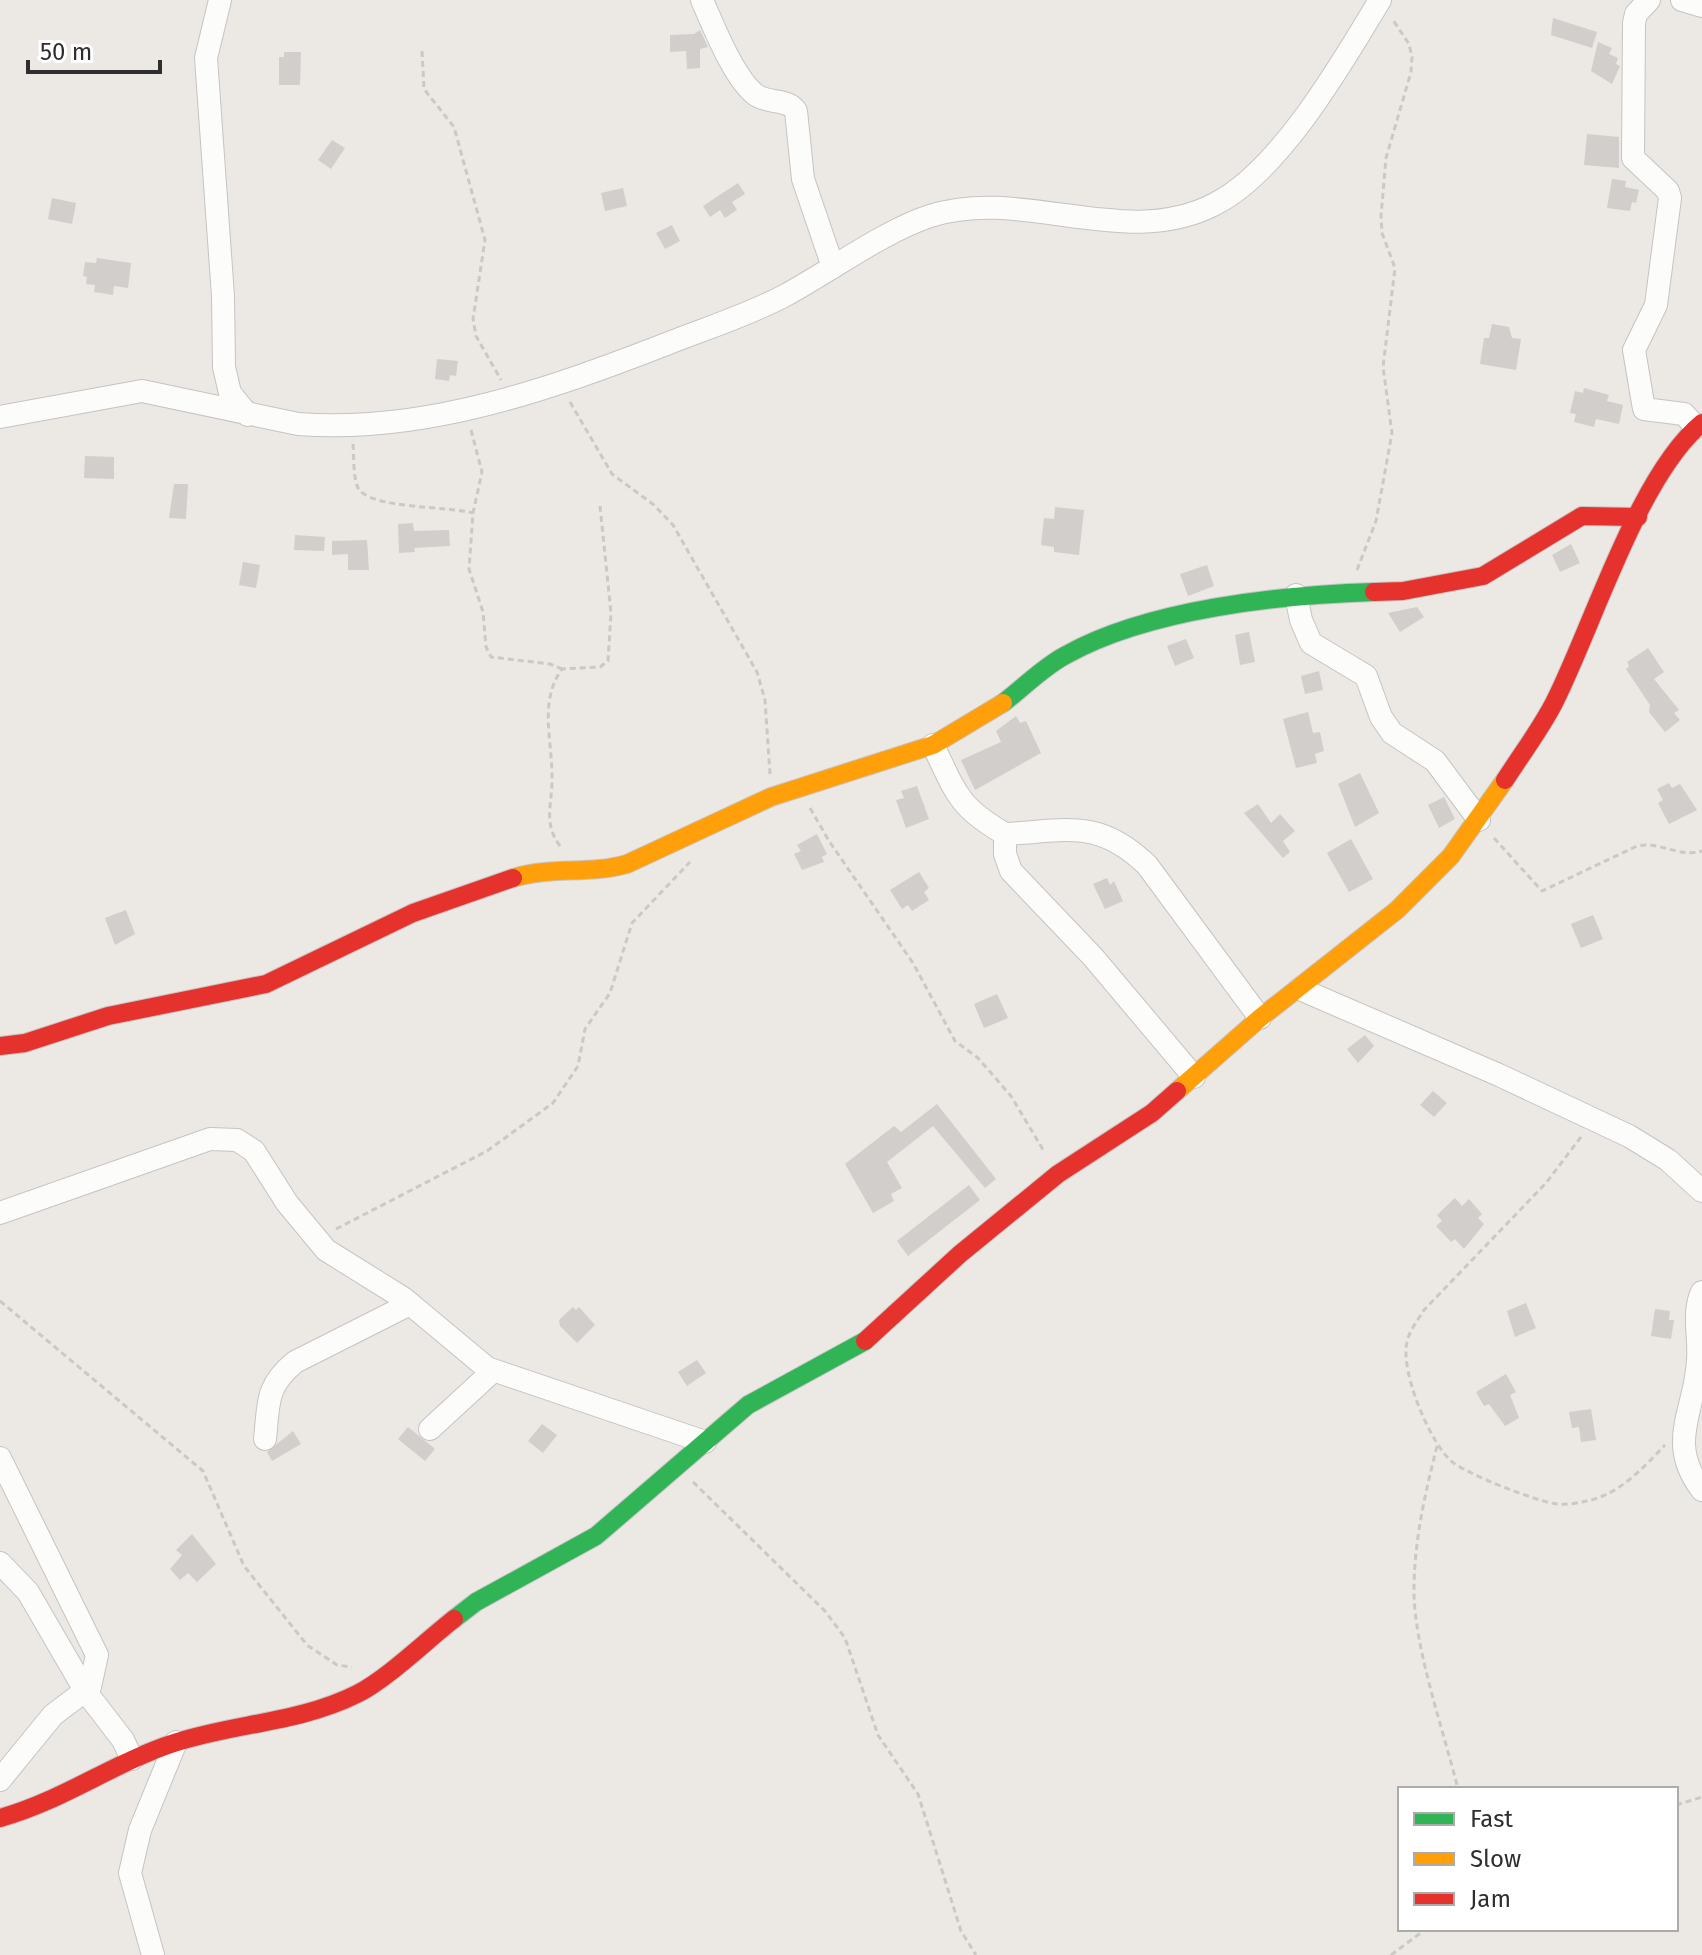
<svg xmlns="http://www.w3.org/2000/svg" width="1702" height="1955" viewBox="0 0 1702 1955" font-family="'Fira Sans',sans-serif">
<rect width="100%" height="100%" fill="#ece8e4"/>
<g fill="#d1cecb">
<path d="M1553,18l44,14 -5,16 -41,-13z"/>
<path d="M700,30l8,17 -8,2v19l-13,1 -1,-18 -16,1v-17l24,-1z"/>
<path d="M1598,42l14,6 -3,6 9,4 -2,6 4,2 -8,18 -21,-13z"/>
<path d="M284,52h17l-1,33h-21v-28h5z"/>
<path d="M1587,134l32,3v31l-35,-3z"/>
<path d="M332,140l13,8 -14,21 -13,-9z"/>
<path d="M1612,179l14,2 -1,6 14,3 -3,13 -4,-1 -2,9 -23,-3z"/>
<path d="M738,183l7,11 -13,8 5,8 -12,8 -5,-8 -10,7 -7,-11z"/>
<path d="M623,188l4,18 -22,5 -4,-18z"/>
<path d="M52,198l24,5 -4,21 -24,-5z"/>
<path d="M672,225l8,16 -15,8 -9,-16z"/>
<path d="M97,258l34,5 -3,25 -14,-2 -1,9 -19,-3 1,-7 -9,-1 1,-7 -4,-1 2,-14 11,1z"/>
<path d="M1492,324l17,3 3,11 9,1 -5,31 -36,-6 4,-26h5z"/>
<path d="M437,359l21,2 -2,15 -6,-1 -1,6 -14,-2z"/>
<path d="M1584,388l25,7 -2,6 16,4 -4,19 -23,-5 -2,8 -20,-5 2,-8 -6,-1 5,-22 8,2z"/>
<path d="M85,456l29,1v22l-30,-1z"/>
<path d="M174,484h14l-2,35 -17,-1z"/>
<path d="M1055,507l29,3 -5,45 -25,-3v-5l-13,-2 3,-27 10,1z"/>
<path d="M413,523l1,8 35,-1 1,16 -36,2 1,4 -16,1 -1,-29z"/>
<path d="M295,535l30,2 -1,14 -30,-1z"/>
<path d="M367,540l2,30h-21v-16l-16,1v-14z"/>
<path d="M1571,544l9,19 -20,9 -8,-17z"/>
<path d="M243,562l17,3 -4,23 -17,-3z"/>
<path d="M1207,565l7,21 -26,10 -8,-22z"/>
<path d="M1417,607l7,10 -24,15 -12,-19z"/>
<path d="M1249,632l6,30 -15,3 -5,-30z"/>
<path d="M1186,639l8,19 -19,8 -8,-20z"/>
<path d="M1648,648l16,24 -10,7 25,31 -5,3 6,7 -15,12 -16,-20 1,-7 -24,-36 3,-3 -2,-4z"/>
<path d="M1319,671l4,19 -18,4 -4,-18z"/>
<path d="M1308,712l5,21 7,-1 4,19 -9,3 2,9 -21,5 -13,-49z"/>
<path d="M1016,716l4,7 6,-2 15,32 -66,37 -14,-30 40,-18 -5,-11z"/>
<path d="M1360,773l19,40 -24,14 -17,-43z"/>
<path d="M1669,783l3,5 8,-4 17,26 -28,14 -11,-21 5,-3 -6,-11z"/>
<path d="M917,786l12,33 -23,9 -10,-28 8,-2 -3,-7z"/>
<path d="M1444,797l11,22 -16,9 -11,-23z"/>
<path d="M1258,804l13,19 9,-9 15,17 -12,10 7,11 -7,6 -39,-45z"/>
<path d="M817,834l10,20 -5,3 2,5 -22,8 -8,-16 7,-3 -4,-6z"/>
<path d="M1351,839l22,40 -24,13 -22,-39z"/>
<path d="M919,872l10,16 -5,4 5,8 -17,11 -4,-6 -6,4 -12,-19z"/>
<path d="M1107,878l3,7 4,-4 9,20 -18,8 -12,-25z"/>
<path d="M126,910l9,24 -20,11 -10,-27z"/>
<path d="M1593,915l10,24 -22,9 -10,-24z"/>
<path d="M997,994l11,24 -24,10 -10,-24z"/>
<path d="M1365,1035l9,11 -16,17 -11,-14z"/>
<path d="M1433,1091l14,12 -13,14 -14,-12z"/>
<path d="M937,1104l59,75 -11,9 -52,-62 -46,36 15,26 -11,6 3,7 -21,12 -28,-49 49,-38 7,6z"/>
<path d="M969,1185l11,15 -72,56 -11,-15z"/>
<path d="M1455,1198l7,8 7,-7 13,15 -4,4 6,6 -20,25 -9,-10 -4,3 -15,-16 6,-5 -5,-6z"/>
<path d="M1526,1303l10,25 -21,9 -8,-26z"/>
<path d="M573,1307l3,3 3,-3 16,18 -18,18 -17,-17 -1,-6z"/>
<path d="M1655,1309l15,2 -1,9h5l-3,19 -20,-3z"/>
<path d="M697,1360l9,13 -19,13 -9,-14z"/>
<path d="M1506,1374l10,18 -6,3 9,23 -14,8 -16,-22 -5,2 -8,-14z"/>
<path d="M1591,1409l5,31 -15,2 -2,-15 -7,1 -3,-16z"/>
<path d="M542,1424l15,11 -14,18 -15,-12z"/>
<path d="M408,1427l27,22 -10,12 -27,-22z"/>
<path d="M293,1431l8,13 -29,17 -5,-9z"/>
<path d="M192,1534l24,30 -19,18 -9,-9 -8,7 -10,-11 12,-14 -6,-5z"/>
</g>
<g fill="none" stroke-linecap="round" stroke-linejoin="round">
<defs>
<g id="street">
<path d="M220,0l-14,58 17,238 1,71 6,26 18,22"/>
<path d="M702,0c11,25 32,79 54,95 13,9 31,3 40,16l7,68 30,88"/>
<path d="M1649,0l-13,14 -2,9 -1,135 35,33 2,7 -14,107 -22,45 10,59 40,5 12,13"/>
<path d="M1682,0l20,6"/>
<path d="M0,417l142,-26 156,33c127,10 255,-36 371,-81 38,-15 79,-28 115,-47 45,-24 98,-64 146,-80 94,-30 195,35 285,-12 65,-33 127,-141 165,-204"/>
<path d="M1296,595l5,25 10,23 55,33 15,41 11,16 43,28 44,59"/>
<path d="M933,745c23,48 25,62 72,89v20l6,17 82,86 101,120"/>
<path d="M1005,834c62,-3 93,-16 142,31l113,153"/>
<path d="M1300,989l199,86 130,61 39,24 34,31"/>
<path d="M0,1213l210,-74 27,1 17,11 33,52 39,47 77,48 84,70 218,74"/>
<path d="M1702,1292c-10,21 -2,45 -4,68 -2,50 -33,82 4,130"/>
<path d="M430,1429l63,-58"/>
<path d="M265,1439c4,-36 0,-52 30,-77l115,-58"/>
<path d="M0,1458l97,197 -7,32 -37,28 -53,65"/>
<path d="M0,1563l28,29 58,100 37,48 9,19"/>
<path d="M153,1955l-23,-82 10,-43 36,-88"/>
</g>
<g id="fast">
<path d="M1003,703c20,-15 40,-36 63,-48 82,-46 214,-60 308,-63"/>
<path d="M454,1619l22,-17 120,-66 152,-131 117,-64"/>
</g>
<g id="slow">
<path d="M513,878c38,-12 76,-3 114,-14l144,-67 162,-52 70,-42"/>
<path d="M1177,1091l83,-73 137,-108 54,-54 54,-76"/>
</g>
<g id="jam">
<path d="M1374,592l29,-1 80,-15 99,-60 56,1"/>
<path d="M1505,780c16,-25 35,-50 49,-77 39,-77 84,-227 148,-280"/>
<path d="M0,1046l25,-3 83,-27 158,-32 147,-71 100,-35"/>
<path d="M865,1341l95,-87 98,-80 94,-61 25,-22"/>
<path d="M0,1818c62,-17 113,-55 174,-75 61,-20 125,-20 183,-49 30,-15 70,-54 97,-75"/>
</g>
</defs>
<use href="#street" stroke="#c5c4c5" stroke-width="24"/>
<use href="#fast" stroke="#c5c4c5" stroke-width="20"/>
<use href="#slow" stroke="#c5c4c5" stroke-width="20"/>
<use href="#jam" stroke="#c5c4c5" stroke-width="20"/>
<g stroke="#c9c9c8" stroke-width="3" stroke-dasharray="6 4" stroke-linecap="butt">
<path d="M422,51l2,38 30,38 31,113 -12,79 3,17 25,44"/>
<path d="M570,402l42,72 42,31 19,20 84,147 8,28 5,74"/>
<path d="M471,430l11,42 -9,41 -4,56 14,43 3,35 5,10 59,7 12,5"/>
<path d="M353,444c1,13 0,33 5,44 11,21 91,18 115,25"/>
<path d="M1357,570l19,-49 16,-88 -9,-66 12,-99 -13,-35 -1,-17 5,-58 25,-86 1,-15 -3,-13 -16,-24"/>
<path d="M810,808l19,33 84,122 42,78 23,17 33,38 34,57"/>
<path d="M1494,838l48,53 95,-45c24,-5 41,12 65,5"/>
<path d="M560,846c-17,-23 -8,-41 -8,-66 1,-37 -14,-78 10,-111l38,-2 8,-6 3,-48 -11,-107"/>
<path d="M1581,1137l-35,46 -122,127c-6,10 -15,21 -17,32 -7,29 22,98 43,118 13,13 88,42 107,44 9,1 21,-1 30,-3 33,-7 56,-33 78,-56"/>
<path d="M336,1229l151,-78 66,-48 25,-37 7,-37 25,-36 22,-70 58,-61"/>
<path d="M0,1301l203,170 41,95 63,79 30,20 15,2"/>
<path d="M1437,1446c-12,48 -23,95 -23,145 0,56 30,141 44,198"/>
<path d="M693,1482l132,129 20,27 33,97 40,59 43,137 15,24"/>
<path d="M1676,1805l26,-8"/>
<path d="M1391,1955l35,-26"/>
</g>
<use href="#street" stroke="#fcfcfb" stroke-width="22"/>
<use href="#fast" stroke="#30b455" stroke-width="18"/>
<use href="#slow" stroke="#ff9f0a" stroke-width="18"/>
<use href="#jam" stroke="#e5322d" stroke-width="18"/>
</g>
<rect x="1398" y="1787" width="280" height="144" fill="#ffffff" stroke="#ababab" stroke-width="2"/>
<rect x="1414" y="1813" width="40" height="12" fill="#30b455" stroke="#ababab" stroke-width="2"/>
<text x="1470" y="1827" font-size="24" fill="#2e2e2e">Fast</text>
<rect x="1414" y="1853" width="40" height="12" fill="#ff9f0a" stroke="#ababab" stroke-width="2"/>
<text x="1470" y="1867" font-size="24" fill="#2e2e2e">Slow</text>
<rect x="1414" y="1893" width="40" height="12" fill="#e5322d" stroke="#ababab" stroke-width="2"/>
<text x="1470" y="1907" font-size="24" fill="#2e2e2e">Jam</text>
<path d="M28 60v12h132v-12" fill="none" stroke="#2e2e2e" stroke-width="4"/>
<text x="40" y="60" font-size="24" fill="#2e2e2e" stroke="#ffffff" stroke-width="6" paint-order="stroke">50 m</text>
</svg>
